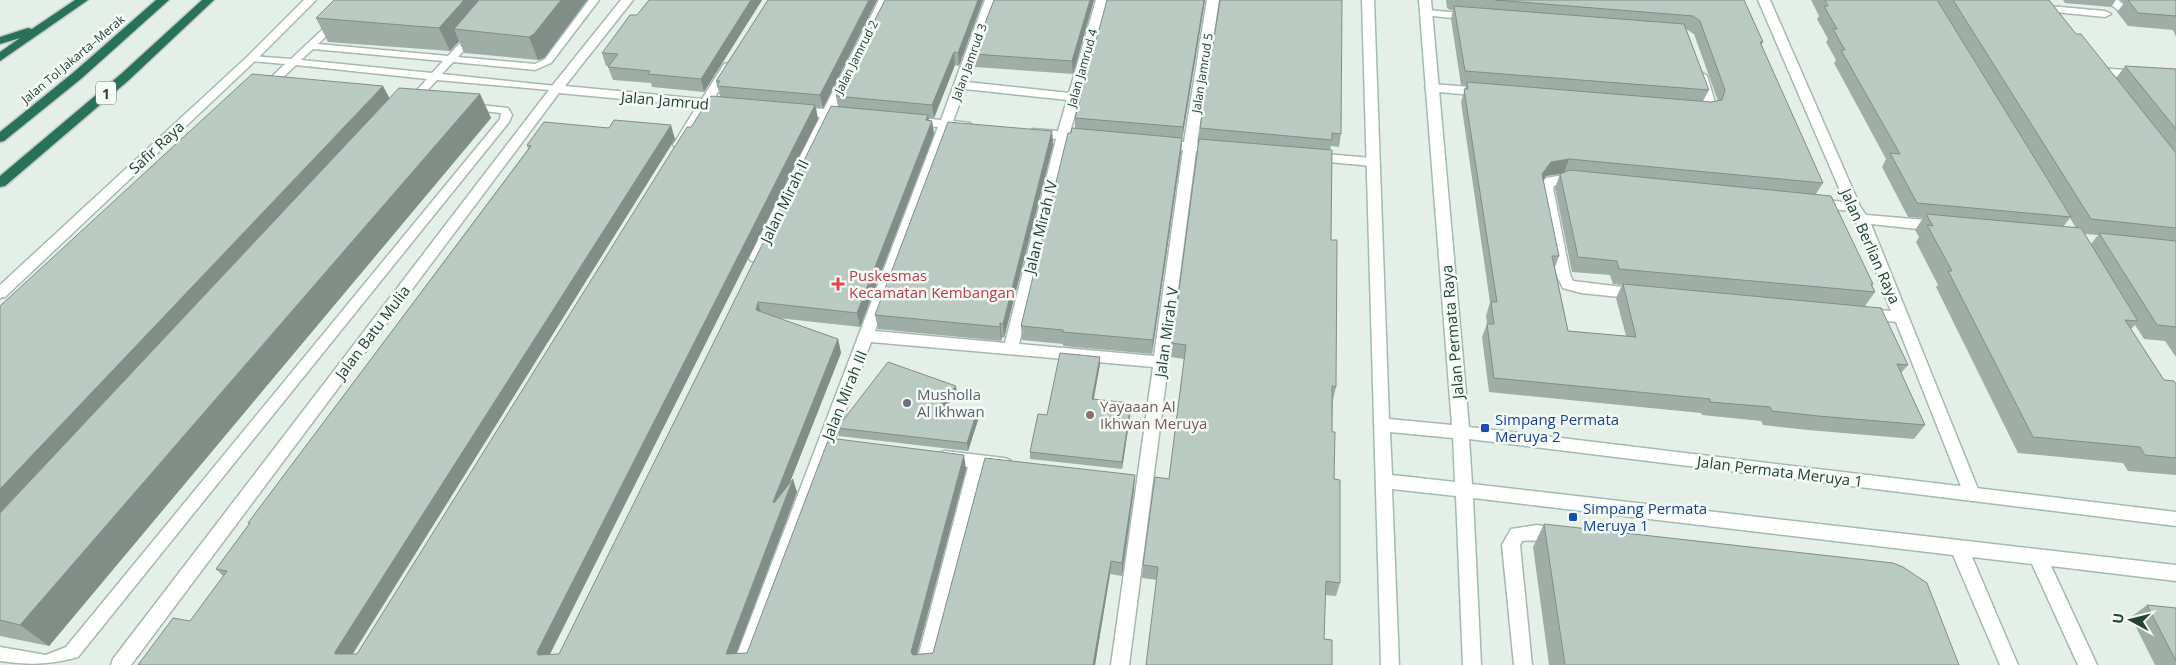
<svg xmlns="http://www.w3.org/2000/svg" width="2176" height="665" viewBox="0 0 2176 665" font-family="'Open Sans',sans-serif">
<rect width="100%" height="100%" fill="#e4efe8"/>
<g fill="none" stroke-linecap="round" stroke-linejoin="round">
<defs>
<g id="lane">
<path d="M354,0h10l-46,44 130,12 22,-24 3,-1 5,3 -20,23 77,7 10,-5 44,-59h10l-48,63 -16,7 -82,-8 -11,12 114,12 4,1v4l-123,-11 -21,23 -4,1 -5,-3 20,-22 -131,-14 -26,25h-8v-4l23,-22 -33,-3 -3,-1v-4l42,3zM313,49l130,12 -11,12 -131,-13z"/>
<path d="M470,104l38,4 4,7 -3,7 -431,535c-29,8 -49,8 -78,4v-14l46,8 20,-8 434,-528 1,-6 -35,-4 -1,-2z"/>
</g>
<g id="street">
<path d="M621,0h12l-68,86 137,13 22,-35 4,-1 6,4 -21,33 18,2 2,3 -2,3 -22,-1 -25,41 -5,1 -6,-4 24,-39 -138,-13 -428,572h-20l2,-6 439,-573z"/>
<path d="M879,0h12l-55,110 13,1 6,4 -6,4 -17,-2 -69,141 -2,3h-10l-2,-3 71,-141 -23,-2 -6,-4 6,-4 27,2z"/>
<path d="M985,0h12l-30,82 102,11 27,-93h12l-38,132 18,2 6,4 -6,4 -20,-2 -49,204 135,12 29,-206 -20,-2 -6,-4 6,-4 21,2 23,-142h12l-22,143 20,2 6,4 -6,4 -21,-2 -67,514h-18l42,-298 -282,-25 -120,323h-18l205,-538 -27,-2 -6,-4 6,-4 30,3zM965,89l102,11 -9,31 -25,-2 -6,4 6,4 23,2 -51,204 -130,-12 76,-203 15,2 6,-4 -2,-3 -17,-2z"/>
<path d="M1758,0h12l90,206 6,9 71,6 5,2 2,3 -2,3 -5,2 -66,-7 109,270 -2,5 -6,2 -6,-2 -2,-5 -68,-172 -35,-4 -2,-4 2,-4 5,-1 25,2 -36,-92 -5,-8 -34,-4 -5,-1 -2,-3 2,-3 5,-1 29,3z"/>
<path d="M2105,0h13l10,8 -2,2h-8z"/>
<path d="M2049,6l56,5 6,3 -6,3 -60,-6 -2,-2 2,-2z"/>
<path d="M1427,10l45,4 6,3 -6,3 -49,-5 -2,-2z"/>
<path d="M2099,68l77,6v8l-81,-7 -2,-3z"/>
<path d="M1701,72l6,4 10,33 -2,3 -16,2 -6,-4 2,-3 9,-1 -9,-30z"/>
<path d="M1431,84l53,4 6,4 -6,4 -57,-5 -2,-3z"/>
<path d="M1312,153l60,5 6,4 -6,4 -65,-6 -1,-3z"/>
<path d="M1564,175l15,1 7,4 -7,4 -24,1 -2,3 17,86 3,7 66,8 5,1 2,4 -2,4 -5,1 -58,-6 -18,-5 -7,-14 -17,-86 7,-10z"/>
<path d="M945,451l59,7 6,2 2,5 -2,5 -6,2 -20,-3 -50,196h-18l52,-198 -29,-4 -2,-5 2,-5z"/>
<path d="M1537,525l28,5 3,5 -3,5c-11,4 -29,-1 -43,1l-2,4 12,120h-18l-12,-120 9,-16z"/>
</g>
<g id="secondary">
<path d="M304,0h12l-60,60 -251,237 -5,1v-13l248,-229z"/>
<path d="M1362,0h12l15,419 63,6 -33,-425h12l38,427 707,85v14l-707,-87 3,45 704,81v16l-125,-15 46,99h-19l-46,-101 -60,-7 46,108h-18l-47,-110 -480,-57 8,167h-18l-7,-169 -64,-7 7,176h-18zM1390,432l63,6 2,44 -63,-7z"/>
</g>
<g id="highway">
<path d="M75,0h13l-88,61v-9l20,-14 -20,6v-7l28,-9 4,1z"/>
<path d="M156,0h13l-87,78 -78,63 -4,1v-10l74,-60z"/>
<path d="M202,0h12l-85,80 -124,106 -5,1v-11l121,-102z"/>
</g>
</defs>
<use href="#lane" stroke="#a6b8af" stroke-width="3"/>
<use href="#street" stroke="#a6b8af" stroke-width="3"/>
<use href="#secondary" stroke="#a1bcaf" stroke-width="3"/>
<use href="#highway" stroke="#c1cac6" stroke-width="3"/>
<use href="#lane" fill="#fff" fill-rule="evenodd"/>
<use href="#street" fill="#fff" fill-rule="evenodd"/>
<use href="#secondary" fill="#fff" fill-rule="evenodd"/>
<use href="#highway" fill="#29725a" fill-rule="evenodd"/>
</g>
<g fill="#9eaea6" fill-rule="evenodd">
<path d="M334,0h253l-43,58 -6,2 -74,-7 -5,-12 -9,10 -122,-9 -12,-24z"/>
<path d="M649,0h113l-58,92 -52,-5 -1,-4 -38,-3 -5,-13 1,-1h-3l-4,-13 35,-38z"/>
<path d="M768,0h109l-54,108 -7,-1 2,12 -268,535h9l279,-547 -2,-11 49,-96h98l-24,66 -4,-1 -21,53h-6l1,2 3,1 2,13 -74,193 -82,-9 60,21 3,14 -51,129 7,10 -61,162 11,-1 219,-184 -49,185 16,-1 201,-164 -12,87 -12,-2 -15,91h-957l52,-44 33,-45 -7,-7 33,-45 -1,-1 280,-374 -1,-4 148,-6 -322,515h4l334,-527 29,-31 -4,-15z"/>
<path d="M994,0h100l-21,74 -98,-7 -2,-13z"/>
<path d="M1205,0l-23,140 -1,12 -29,202 -89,-8v-2l-41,-4 -1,-14 50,-193 4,-4v-11z"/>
<path d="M1220,0l121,134 -2,13 -8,-1 -1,4 1,90 5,147 -3,13 -1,32 8,151 -4,13 -11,-1 -1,44 8,26 -175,-85 -15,-2 1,-13 26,-86 15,-120 -13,-2 1,-14 28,-215z"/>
<path d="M1446,0h298l19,42 -2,4 62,137 -7,11 57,90 -1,2 3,6 -10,14 43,59 -7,8 24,52 -11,14 -106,-9 -45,-5 -2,-4 -59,-6 -1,-2 -212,-21 -7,-55 5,-13 -1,-8 4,-14 -29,-200 5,-17h-5l-10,-66 2,-9h-3l-3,-2zM1686,29l8,5 24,67 -7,1 -8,-1 6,-11zM1560,174l-5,14 17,84 38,3 3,9 9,1 -6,13 10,38 -58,-5 -13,-64 4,-11 -16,-76 3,-4z"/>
<path d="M1811,0h238l27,34 40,44 9,-12 51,3v288l-11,-16 -21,-2 -9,-14 -4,4 33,51 12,4v91l-48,-4 -5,-8 -105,-10 -82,-166 2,-2 -22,-43 3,-5 -4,-7 8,-12 -15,-1 -26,-50 4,-8 -52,-96 2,-3 -10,-18 2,-3 -11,-20 2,-3zM2070,218l6,10 -13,-1zM2085,234l13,1 -7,9z"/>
<path d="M2063,0h53l-5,7 -46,-4z"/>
<path d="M2120,0h56v37l-3,-7 -45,-4 -11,-14 7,-9z"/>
<path d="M480,94l11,24 -442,528 -49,-10v-330l389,-208z"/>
<path d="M1052,131l1,14 -49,193 -2,-1 -1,4 -123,-12 -3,-14z"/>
<path d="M1100,364l-6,35 37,4v7l-9,59 -92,-10v-7l17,-37z"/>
<path d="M957,394l-13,15 33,3 1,8 -10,31 -129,-15 -2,-8z"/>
<path d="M1544,524l415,141h-410l-16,-118z"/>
<path d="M2147,605l29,3v57h-21l-24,-48z"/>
</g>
<g fill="#818d87">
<path d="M464,0h30l-40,29 5,12 -9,10 -11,-23z"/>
<path d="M561,0h26l-43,58 -6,2 -9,-23z"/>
<path d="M751,0h11l-58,92 -3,-13z"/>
<path d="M869,0h8l-54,108 -3,-13z"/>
<path d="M978,0h5l-24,66 -1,-13z"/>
<path d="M1090,0h4l-21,74 -1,-13z"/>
<path d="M1204,0h1l-23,140 1,-13z"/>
<path d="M954,52l1,13 -21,53 -2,-13z"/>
<path d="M383,86l13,24 -396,431v-52z"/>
<path d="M480,94l11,24 -442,528 -29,-21z"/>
<path d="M815,105l3,14 -273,545 -8,-12z"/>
<path d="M928,115l2,12 2,-6 2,13 -74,193 -3,-14z"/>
<path d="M671,125l4,14 -329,525 -11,-10v-2z"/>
<path d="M1052,131l1,14 -49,193 -1,-14z"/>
<path d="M1182,138l-1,14 -29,202 1,-14z"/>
<path d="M1569,159l-5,14 -18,3 -9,12 5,-14 9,-12z"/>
<path d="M758,302l4,14 -6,-6z"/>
<path d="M1000,323l2,14 -1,4 -1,-14z"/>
<path d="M838,339l3,14 -64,162 -4,-13z"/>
<path d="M1100,357v7l-8,42v-7z"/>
<path d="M956,386l1,8 -19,23 -1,-9z"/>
<path d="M1131,403v7l-9,59v-7z"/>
<path d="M977,412l1,8 -10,31 -1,-8z"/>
<path d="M964,455l2,14 -52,196 -3,-13z"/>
<path d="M1135,475l-1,14 -12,87v-13z"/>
<path d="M793,479l4,13 -65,173 -6,-11z"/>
<path d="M1111,561l-1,13 -15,91h-2z"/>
</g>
<g fill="#b8cac1" stroke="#818d87">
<path d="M334,0h130l-25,28 -123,-10z"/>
<path d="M479,0h82l-27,34 -5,3 -75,-8z"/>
<path d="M649,0h102l-50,79 -53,-5 2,-3 -42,-4 10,-13 -16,-1 28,-38h7z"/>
<path d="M768,0h101l-49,95 -103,-9 3,-5h-4z"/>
<path d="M885,0h93l-20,53 -4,-1 -22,53 -96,-9z"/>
<path d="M994,0h96l-18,61 -99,-7z"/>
<path d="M1107,0h97l-21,127 -108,-9z"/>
<path d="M1220,0h122l-1,134 -9,-1v7l-132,-12z"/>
<path d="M1495,0h249l19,42h-3l63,141 -254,-24 -18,3 -9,12 17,82h-7l16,75 68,6 -13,-53 258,24 27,57 -11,-1 28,61 -107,-9 -46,-5 -2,-4 -60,-5v-3l-216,-21 -7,-54h7l-3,-22h6l-33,-213h4l-1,-7 244,20 11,-2 3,-10 -25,-69 -7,-5z"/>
<path d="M1825,0h112l134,217 -154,-14 -27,-50 10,1 -59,-104h4l-12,-21h4l-13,-23h4z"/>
<path d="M1953,0h96l27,34h5l95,119v75l-85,-9z"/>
<path d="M2128,0h48v16l-38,-3z"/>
<path d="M1454,6l230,18 25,66 -244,-19z"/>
<path d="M2125,66l51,3v60z"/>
<path d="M252,74l131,12 -383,403v-183z"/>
<path d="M399,88l81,6 -460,531 -20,-5v-107z"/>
<path d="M711,96l104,9 -278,547 1,3 21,-1 272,-548 97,9 -2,5 6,1 -75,192 -99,-11 -2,8 82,29 -65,163 1,1 19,-24 -67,175 21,-1 82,-215 135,17 -53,197 2,3 20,-2 52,-195 150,17 -13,88 -11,-2 -18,104h-955l35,-47 17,3 37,-50 -11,-2 34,-46h-2l283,-377 -4,-1 17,-23 65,6 5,-8 57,5 -336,527v2h22l330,-527h4z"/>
<path d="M948,122l104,9 -49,193 -3,-1v4l-125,-12z"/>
<path d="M1072,128l110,10 -29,202 -90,-8v-2l-42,-4 47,-193h3z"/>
<path d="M1199,139l133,11 -1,90h6l-1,147 -4,-1v46h3l-1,47 6,1v103l-14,-2 -2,58 8,1v25h-186l12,-98 -15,-2 12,-88 14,2 6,-48 11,-86 -14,-2z"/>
<path d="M1570,170l261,26 42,88h-2l4,8 -256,-23 -2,-8 -39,-4 -18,-83z"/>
<path d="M1926,214l155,14 57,93 -13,-1 39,60 10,1 2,3v74l-31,-3 -5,-8 -107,-10 -85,-166h4l-25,-46 6,1z"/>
<path d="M2099,233l77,8v86l-19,-2z"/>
<path d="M1060,353l40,4 -8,42 39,4 -9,59 -92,-10 8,-38 9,1z"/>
<path d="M888,362l68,24 -19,22 40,4 -10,31 -130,-15z"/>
<path d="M1544,524l349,39 10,4 24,16 32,82h-394z"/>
<path d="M2147,605l29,3v53z"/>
</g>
<path fill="#e0444e" stroke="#f5faf7" stroke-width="2" d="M835.5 276.5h5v5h5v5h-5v5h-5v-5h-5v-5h5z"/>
<circle fill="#6b7280" stroke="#f5faf7" stroke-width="2" cx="907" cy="403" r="5"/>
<circle fill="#8d6e63" stroke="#f5faf7" stroke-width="2" cx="1090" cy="415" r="5"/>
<g fill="#1a4fb4" stroke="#f5faf7" stroke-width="2">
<rect x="1480" y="423" width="10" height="10" rx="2.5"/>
<rect x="1568" y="512" width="10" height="10" rx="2.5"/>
</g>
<g text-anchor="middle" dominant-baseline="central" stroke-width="5" stroke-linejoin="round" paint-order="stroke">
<g font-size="12" fill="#214235" stroke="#f5faf7">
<text transform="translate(856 57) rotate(-63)">Jalan Jamrud 2</text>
<text transform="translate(73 59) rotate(-40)">Jalan Tol Jakarta–Merak</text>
<text transform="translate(969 62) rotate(-70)">Jalan Jamrud 3</text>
<text transform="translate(1082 68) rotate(-74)">Jalan Jamrud 4</text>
<text transform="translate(1202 73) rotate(-81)">Jalan Jamrud 5</text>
</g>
<rect fill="#f5faf7" stroke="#61796f" stroke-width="1" x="96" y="81.5" width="20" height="23" rx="4"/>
<g font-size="14" font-weight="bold" fill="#214235">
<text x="106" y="93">1</text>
</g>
<g font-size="15" fill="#214235" stroke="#f5faf7">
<text transform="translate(665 100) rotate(5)">Jalan Jamrud</text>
<text transform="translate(156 147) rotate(-43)">Safir Raya</text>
<text transform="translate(784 201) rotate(-64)">Jalan Mirah II</text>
<text transform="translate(1040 227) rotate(-76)">Jalan Mirah IV</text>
<text transform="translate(1871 246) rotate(66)">Jalan Berlian Raya</text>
<text transform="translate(372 332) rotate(-53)">Jalan Batu Mulia</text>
<text transform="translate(1166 332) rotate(-82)">Jalan Mirah V</text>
<text transform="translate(1452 332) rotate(-95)">Jalan Permata Raya</text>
<text transform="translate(844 395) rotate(-68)">Jalan Mirah III</text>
<text transform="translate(1780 471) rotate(7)">Jalan Permata Meruya 1</text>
</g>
<g font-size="15" fill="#be3a42" stroke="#f5faf7" text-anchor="start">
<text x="849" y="275">Puskesmas<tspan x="849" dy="17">Kecamatan Kembangan</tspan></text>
</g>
<g font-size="15" fill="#5b616d" stroke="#f5faf7" text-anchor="start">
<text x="917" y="394">Musholla<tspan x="917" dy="17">Al Ikhwan</tspan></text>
</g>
<g font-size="15" fill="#785e54" stroke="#f5faf7" text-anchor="start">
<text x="1100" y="406">Yayaaan Al<tspan x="1100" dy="17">Ikhwan Meruya</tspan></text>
</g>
<g font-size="15" fill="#164399" stroke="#f5faf7" text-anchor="start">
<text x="1495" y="419">Simpang Permata<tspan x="1495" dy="17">Meruya 2</tspan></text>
<text x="1583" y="508">Simpang Permata<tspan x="1583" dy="17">Meruya 1</tspan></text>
</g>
</g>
<g transform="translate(2131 620) rotate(277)" stroke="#f5faf7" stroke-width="4" paint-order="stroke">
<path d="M0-4L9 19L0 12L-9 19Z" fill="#214235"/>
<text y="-8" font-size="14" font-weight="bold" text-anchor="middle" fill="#214235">U</text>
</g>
</svg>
